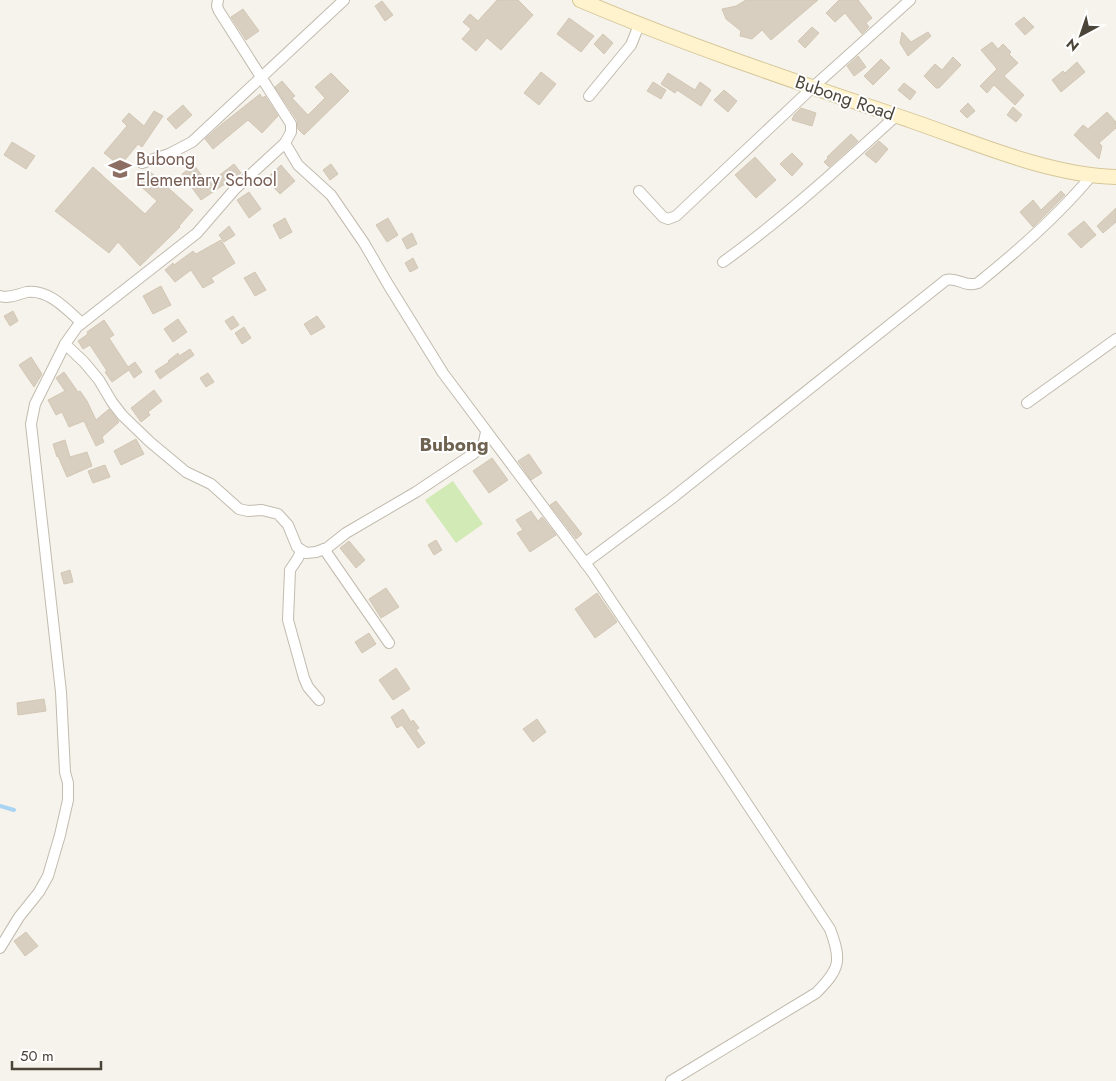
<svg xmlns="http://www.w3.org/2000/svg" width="1116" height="1081" viewBox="0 0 1116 1081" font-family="Jost,sans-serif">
<rect width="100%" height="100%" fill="#f6f3ec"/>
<path fill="#d2eab5" d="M453,481l30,43 -27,19 -31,-43z"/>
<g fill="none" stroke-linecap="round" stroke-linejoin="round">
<path stroke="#a9d4f2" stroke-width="4" d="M0,806l14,4"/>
</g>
<g fill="#d8cfc1" stroke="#d3c7b4">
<path d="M497,0h21l15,15 -32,35 -14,-12 -11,13 -14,-12 9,-10 -8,-7 7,-8 8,7z"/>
<path d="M746,0h72l-47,40 -9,-10 -10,9 -12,-3 1,-5 -15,-12 -4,-10 14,-3z"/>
<path d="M839,0h19l14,18 -6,5 3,4 -7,7 -17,-21 -10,9 -9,-9z"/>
<path d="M382,1l11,14 -8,6 -10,-15z"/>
<path d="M243,9l16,22 -13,9 -15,-23z"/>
<path d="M1024,17l10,10 -9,8 -10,-11z"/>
<path d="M569,18l25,18 -13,16 -24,-18z"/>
<path d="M812,27l7,6 -14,15 -7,-7z"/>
<path d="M902,32l9,10 17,-10 3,4 -23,20 -8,-13z"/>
<path d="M603,34l10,9 -9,11 -10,-10z"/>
<path d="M992,42l6,7 5,-5 8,8 -2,2 9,9 -14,13 20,19 -9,10 -21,-20 -7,8 -7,-7 17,-17 -16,-19z"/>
<path d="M858,56l8,11 -12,9 -7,-10z"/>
<path d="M953,57l8,8 -22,23h-3l-12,-12 11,-12 7,6z"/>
<path d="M881,59l9,9 -17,17 -9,-9z"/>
<path d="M1077,62l8,10 -24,20 -9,-12 11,-9 2,2z"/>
<path d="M541,72l15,12 -17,21 -15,-12z"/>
<path d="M331,73l18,18 -45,44 -6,-6 -1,-9 -22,-33 7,-6 13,15 -3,2 16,17 17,-17 -10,-11z"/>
<path d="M668,73l27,17 5,-8 11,8 -10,16 -24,-16 -2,3 -14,-9z"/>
<path d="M653,82l13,8 -5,9 -14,-8z"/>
<path d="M904,83l12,9 -6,8 -12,-10z"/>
<path d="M724,90l13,11 -9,11 -14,-12z"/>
<path d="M260,94l2,4 3,-2 13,20 -16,17 -14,-13 -35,29 -8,-10 17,-15z"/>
<path d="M968,103l7,8 -8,7 -7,-7z"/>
<path d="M183,105l9,10 -16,14 -9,-10z"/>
<path d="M1013,107l9,8 -6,7 -9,-7z"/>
<path d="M801,108l15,5 -4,13 -20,-6 2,-5z"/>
<path d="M154,111l9,5 -21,31 -4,-3 -18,22 -16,-13 23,-27 -5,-5 7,-8 15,13z"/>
<path d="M1107,112l9,10v6l-17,15 3,3 -3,13 -25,-24 9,-10 5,4z"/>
<path d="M851,134l7,7 -29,26 -5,-5 4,-4 -1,-1z"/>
<path d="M879,141l9,8 -12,14 -11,-9z"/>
<path d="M12,142l23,14 -9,13 -22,-14z"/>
<path d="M792,153l11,11 -11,12 -12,-12z"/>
<path d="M755,157l21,23 -20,18 -21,-23z"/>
<path d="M234,164l7,9 -40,27 -19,-26 12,-9 14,19z"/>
<path d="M331,164l7,10 -8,6 -7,-10z"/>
<path d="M281,165l14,16 -15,13 -14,-15z"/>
<path d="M93,167l52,47 12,-13 -21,-19 11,-13 46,41 -14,16 1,1 -40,39 -22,-24 -9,11 -54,-42z"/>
<path d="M1061,191l4,4 -32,32 -13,-15 13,-12 8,10z"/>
<path d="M249,192l12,17 -12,9 -12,-18z"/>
<path d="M1116,208v14l-13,11 -6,-7z"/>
<path d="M285,218l7,14 -12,7 -7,-14z"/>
<path d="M388,218l10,17 -11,7 -11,-17z"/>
<path d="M1084,221l12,14 -15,13 -13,-14z"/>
<path d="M229,226l6,9 -11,7 -5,-7z"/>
<path d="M412,233l5,11 -10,5 -5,-10z"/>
<path d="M221,240l14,23 -24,15 3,4 -11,6 -12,-18 -16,12 -10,-12 8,-7 1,2 19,-14 3,3z"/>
<path d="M413,258l5,10 -8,4 -5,-9z"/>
<path d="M255,272l11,18 -11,6 -11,-18z"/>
<path d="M161,286l10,19 -18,9 -10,-18z"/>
<path d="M13,311l5,10 -8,5 -6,-10z"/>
<path d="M233,316l6,9 -8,5 -6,-9z"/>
<path d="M317,316l8,11 -14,8 -7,-11z"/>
<path d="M178,319l9,13 -14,10 -9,-13z"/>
<path d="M104,320l10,15 -5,3 19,29 7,-5 7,10 -8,6 -5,-8 -17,12 -7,-10 2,-1 -17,-26 -7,4 -5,-8 10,-7 -1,-2z"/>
<path d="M244,327l7,11 -9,6 -7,-11z"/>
<path d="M190,349l4,6 -34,24 -5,-8 14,-9 -1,-1 10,-8 1,3z"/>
<path d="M31,357l11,17 -8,13 -15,-22z"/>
<path d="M64,372l14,20 2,-1 7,10 9,19 13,-11 10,13 -17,15 2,5 -8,4 -12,-25 -15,6 -7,-15 -6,3 -8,-15 17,-9 -9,-13z"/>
<path d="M208,373l6,9 -8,5 -6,-9z"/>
<path d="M154,390l8,11 -14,11 2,3 -9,7 -10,-14z"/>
<path d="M136,439l8,15 -23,11 -7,-14z"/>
<path d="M65,440l5,17 17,-5 5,14 -25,11 -9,-21 -1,1 -4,-13z"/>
<path d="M529,454l13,19 -11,7 -13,-19z"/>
<path d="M492,458l16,22 -19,13 -16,-22z"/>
<path d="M105,465l5,12 -17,6 -5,-12z"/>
<path d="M556,501l26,33 -6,5 -26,-34z"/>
<path d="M531,511l7,10 4,-4 14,18 -26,17 -13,-19 6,-3 -7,-10z"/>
<path d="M436,540l6,10 -8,5 -6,-10z"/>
<path d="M349,541l16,19 -9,8 -16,-20z"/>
<path d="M70,570l3,12 -9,2 -3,-11z"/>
<path d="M386,588l13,19 -18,11 -12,-19z"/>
<path d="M597,593l20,29 -22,16 -20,-29z"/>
<path d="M369,633l7,11 -14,9 -7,-11z"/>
<path d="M396,668l14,21 -17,11 -14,-20z"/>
<path d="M44,699l2,12 -28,4 -1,-12z"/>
<path d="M403,709l8,13 2,-2 6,8 -3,2 9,13 -7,5 -16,-23 -5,3 -6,-11z"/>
<path d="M537,719l9,13 -13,10 -10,-13z"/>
<path d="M26,932l12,14 -13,10 -11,-15z"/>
</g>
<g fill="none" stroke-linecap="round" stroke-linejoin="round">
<defs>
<g id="street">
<path d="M589,96l42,-51 8,-20"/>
<path d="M285,143l13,22 33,30 33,48 25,43 54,87 149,199 126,188 112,169c12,32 10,40 -14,64l-145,88"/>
<path d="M142,163l27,-9 23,-12 152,-142"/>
<path d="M639,191l24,26 5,2 8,-3 137,-129 97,-87"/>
<path d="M723,262c61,-44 118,-96 173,-146"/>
<path d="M0,296c10,3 18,-2 27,-4 22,-3 40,18 55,31"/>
<path d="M65,344l19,18 15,18 13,22 10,13 28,27 36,30 25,12 28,25 9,2 14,-1 16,4 10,11 9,22 9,6 10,-1 11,-4 19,-15 70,-41 57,-38 10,-8 3,-14"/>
<path d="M1027,403l89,-64"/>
<path d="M324,549l65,94"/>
<path d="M301,551l-3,7 -8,12 -2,50 16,58 4,9 11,13"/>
<path d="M585,563l86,-64 275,-219c12,-3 20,8 32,3 41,-33 81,-68 114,-108"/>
<path d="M0,948l19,-31 20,-25 9,-16 12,-41 8,-35v-17l-3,-11 -4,-80 -30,-268 4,-20 30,-60 12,-17 120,-94 38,-44 50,-46 6,-11v-8l-72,-113 -2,-5 1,-6"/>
</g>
<path id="secondary" d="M580,0c108,46 220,83 332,121 64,22 136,54 204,56"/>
</defs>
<use href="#street" stroke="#c2bbae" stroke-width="12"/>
<use href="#secondary" stroke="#d6c79b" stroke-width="16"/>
<use href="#street" stroke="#fff" stroke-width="10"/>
<use href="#secondary" stroke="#fff3cd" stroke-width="14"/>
</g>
<defs>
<symbol id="school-bare" viewBox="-9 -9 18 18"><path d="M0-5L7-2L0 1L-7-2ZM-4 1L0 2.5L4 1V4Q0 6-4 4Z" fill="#8d6e63" stroke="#fff" stroke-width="2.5" paint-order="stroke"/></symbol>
</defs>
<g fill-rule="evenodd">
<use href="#school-bare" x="104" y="153" width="32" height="32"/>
</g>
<g text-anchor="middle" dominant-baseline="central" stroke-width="4" stroke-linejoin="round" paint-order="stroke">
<g font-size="18" fill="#4b4439" stroke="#fff">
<text transform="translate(845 98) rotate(19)">Bubong Road</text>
</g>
<g font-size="18" fill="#785e54" stroke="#fff" text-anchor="start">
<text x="136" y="159">Bubong<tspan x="136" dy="21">Elementary School</tspan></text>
</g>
<g font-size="19" font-weight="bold" fill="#6e6250" stroke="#fff">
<text x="454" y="444">Bubong</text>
</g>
</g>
<g transform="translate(1081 35) rotate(220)" stroke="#ffffff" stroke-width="4" paint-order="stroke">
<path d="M0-4L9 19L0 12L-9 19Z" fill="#4b4439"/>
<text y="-8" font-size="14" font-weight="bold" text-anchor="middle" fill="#4b4439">N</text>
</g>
<path d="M12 1061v8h89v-8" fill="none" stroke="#4b4439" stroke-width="2.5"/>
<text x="20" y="1061" font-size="15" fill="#4b4439" stroke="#ffffff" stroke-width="4" paint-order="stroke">50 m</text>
</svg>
